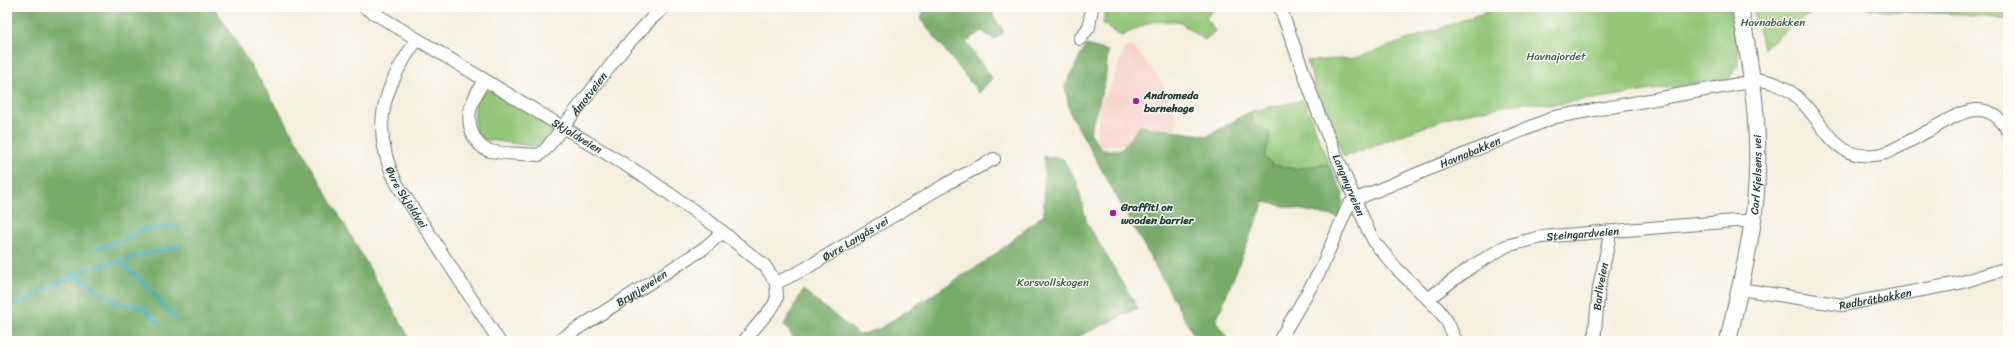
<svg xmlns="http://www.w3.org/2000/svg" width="2015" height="348" viewBox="0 0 2015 348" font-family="Sriracha,sans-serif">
<rect width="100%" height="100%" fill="#fdfcf7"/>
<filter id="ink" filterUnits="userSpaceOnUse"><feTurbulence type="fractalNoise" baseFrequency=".025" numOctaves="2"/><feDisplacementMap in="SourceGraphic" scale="8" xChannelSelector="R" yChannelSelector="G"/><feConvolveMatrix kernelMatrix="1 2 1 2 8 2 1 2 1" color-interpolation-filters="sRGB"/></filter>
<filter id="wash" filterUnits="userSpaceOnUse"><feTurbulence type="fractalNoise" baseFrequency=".012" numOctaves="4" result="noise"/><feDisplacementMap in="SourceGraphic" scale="16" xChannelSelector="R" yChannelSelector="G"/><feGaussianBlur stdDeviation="0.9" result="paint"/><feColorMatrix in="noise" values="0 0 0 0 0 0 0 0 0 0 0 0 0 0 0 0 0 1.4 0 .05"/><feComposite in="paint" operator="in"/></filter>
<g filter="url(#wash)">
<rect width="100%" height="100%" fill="#f6efde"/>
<path fill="#f7d1c9" d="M1126,47h7l26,31 10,20 9,25 -16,27 -27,-5 -39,1 3,-41 13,-23z"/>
<g fill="#93c677" stroke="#598256">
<path d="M1106,7h109l-9,11 9,13 -10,9 -27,-19 -27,1 -30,14 -18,-12z"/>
<path d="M1500,7h230l8,36v22l-9,14 -171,25 -37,-1 -68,13 -109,41 -26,-61 -11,-35 49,-3z"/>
<path d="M1753,7h69l-29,18 -30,24z"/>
<path d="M1860,7h148v13l-45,-6 -78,-3z"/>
<path d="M484,91h7l62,38 -1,5 -14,13 -56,-8 -7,-9v-30z"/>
<path d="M1304,100l25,64 -36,5 -20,-4 -9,-8 5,-14v-10l-14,-8 -6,-13z"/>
</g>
<g fill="#76ab68" stroke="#4a744e">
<path d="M7,7h207l69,110 128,224h-404z"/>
<path d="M944,7h49v9l11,16 -10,8 -12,-9 -16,11 26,36 -13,15 -58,-73 3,-10 8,2z"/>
<path d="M1086,45l22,6 -3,31 -15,50 12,18 20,-1 18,-23 68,10 41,-24 6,13 14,8v10l-5,14 9,8 20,4 36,-5 14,30 -2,24 -77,-16 -48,119 13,20h-32l-127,-228 -5,-27z"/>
<path d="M1044,156l19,3 13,21 11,43 51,85 -69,33h-273l-12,-16 19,-35 56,45 20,-6 114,-73 51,-42z"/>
</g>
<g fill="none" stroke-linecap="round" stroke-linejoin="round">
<g stroke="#3eabbc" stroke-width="3.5">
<path d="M96,248l35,-10 7,-8 42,-5"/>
<path d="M119,261l33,30 15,19 9,7"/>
<path d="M74,274l44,30 24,3 16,16"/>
<path d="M9,306l17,-6 60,-31 94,-23"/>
</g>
</g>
</g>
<g filter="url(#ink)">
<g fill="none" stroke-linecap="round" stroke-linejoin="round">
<defs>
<g id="minor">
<path id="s1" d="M364,7l283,171 63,44 55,44 11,17 1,14 -3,8 -30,36"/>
<path id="s2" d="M1280,7l39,108 49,115 7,13 22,26 41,40 9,12 9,20"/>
<path d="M1080,39l9,-12 3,-20"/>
<path id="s3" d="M417,40c-34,47 -48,89 -20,144l102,157"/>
<path id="s4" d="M484,80c-11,19 -21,35 -10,57 4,6 8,12 16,14 15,3 33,3 49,4l7,-6 79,-102 26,-28 14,-12"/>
<path id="s5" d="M776,283l27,-13 145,-87 46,-24"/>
<path id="s6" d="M1740,289l102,16 117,-22 49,-15"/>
<path id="s7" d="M1429,298l42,-31 35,-21 35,-9 194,-16h18"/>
<path id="s8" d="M558,341l145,-92 20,-17"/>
<path id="s9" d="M1279,341l41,-70 28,-65 6,-6 201,-83 206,-37c13,2 26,8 36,17 31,28 36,69 89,56 15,-7 29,-15 44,-23 28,-16 57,-36 78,1"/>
<path id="s10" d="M1594,341l5,-53 10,-48 -1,-8"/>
</g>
<g id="major">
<path id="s11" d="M1728,341c10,-46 22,-91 27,-137 7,-66 -3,-133 -15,-197"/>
</g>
</defs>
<use href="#minor" stroke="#6a7b70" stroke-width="14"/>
<use href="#major" stroke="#6a7b70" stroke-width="18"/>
<use href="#minor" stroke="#fff" stroke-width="12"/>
<use href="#major" stroke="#fff" stroke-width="16"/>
</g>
</g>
<g fill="#b5179e" stroke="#fdfcf7" stroke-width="1.5">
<circle cx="1136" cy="101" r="4"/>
<circle cx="1113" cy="213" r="4"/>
</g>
<g text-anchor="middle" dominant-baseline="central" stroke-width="3" stroke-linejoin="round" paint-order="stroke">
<g font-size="11" fill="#3c5f45" stroke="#fdfcf7">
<text x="1773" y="22">Havnabakken</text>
<text x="1556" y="56">Havnajordet</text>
<text x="1053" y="282">Korsvollskogen</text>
</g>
<g font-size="11" fill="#1f3d34" stroke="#fdfcf7">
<text stroke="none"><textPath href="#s4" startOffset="211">Åmotveien</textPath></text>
<text stroke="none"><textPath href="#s1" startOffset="249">Skjoldveien</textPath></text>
<text stroke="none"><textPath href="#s9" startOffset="286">Havnabakken</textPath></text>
<text stroke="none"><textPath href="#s11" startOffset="169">Carl Kjelsens vei</textPath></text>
<text stroke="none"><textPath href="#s2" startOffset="191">Langmyrveien</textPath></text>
<text stroke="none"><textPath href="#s3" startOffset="171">Øvre Skjoldvei</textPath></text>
<text stroke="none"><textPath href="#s7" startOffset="171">Steingardveien</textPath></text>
<text stroke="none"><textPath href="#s5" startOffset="91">Øvre Langås vei</textPath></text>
<text stroke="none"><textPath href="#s10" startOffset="55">Barliveien</textPath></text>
<text stroke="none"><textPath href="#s8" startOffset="99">Brynjeveien</textPath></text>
<text stroke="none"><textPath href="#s6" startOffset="137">Rødbråtbakken</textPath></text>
</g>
<g font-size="11" font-weight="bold" fill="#1f3d34" stroke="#fdfcf7" text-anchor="start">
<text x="1144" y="95">Andromeda<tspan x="1144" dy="13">barnehage</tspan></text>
<text x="1121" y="207">Graffiti on<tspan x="1121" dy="13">wooden barrier</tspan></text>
</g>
</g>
<rect width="2015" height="348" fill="none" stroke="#fdfcf7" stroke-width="24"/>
</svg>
